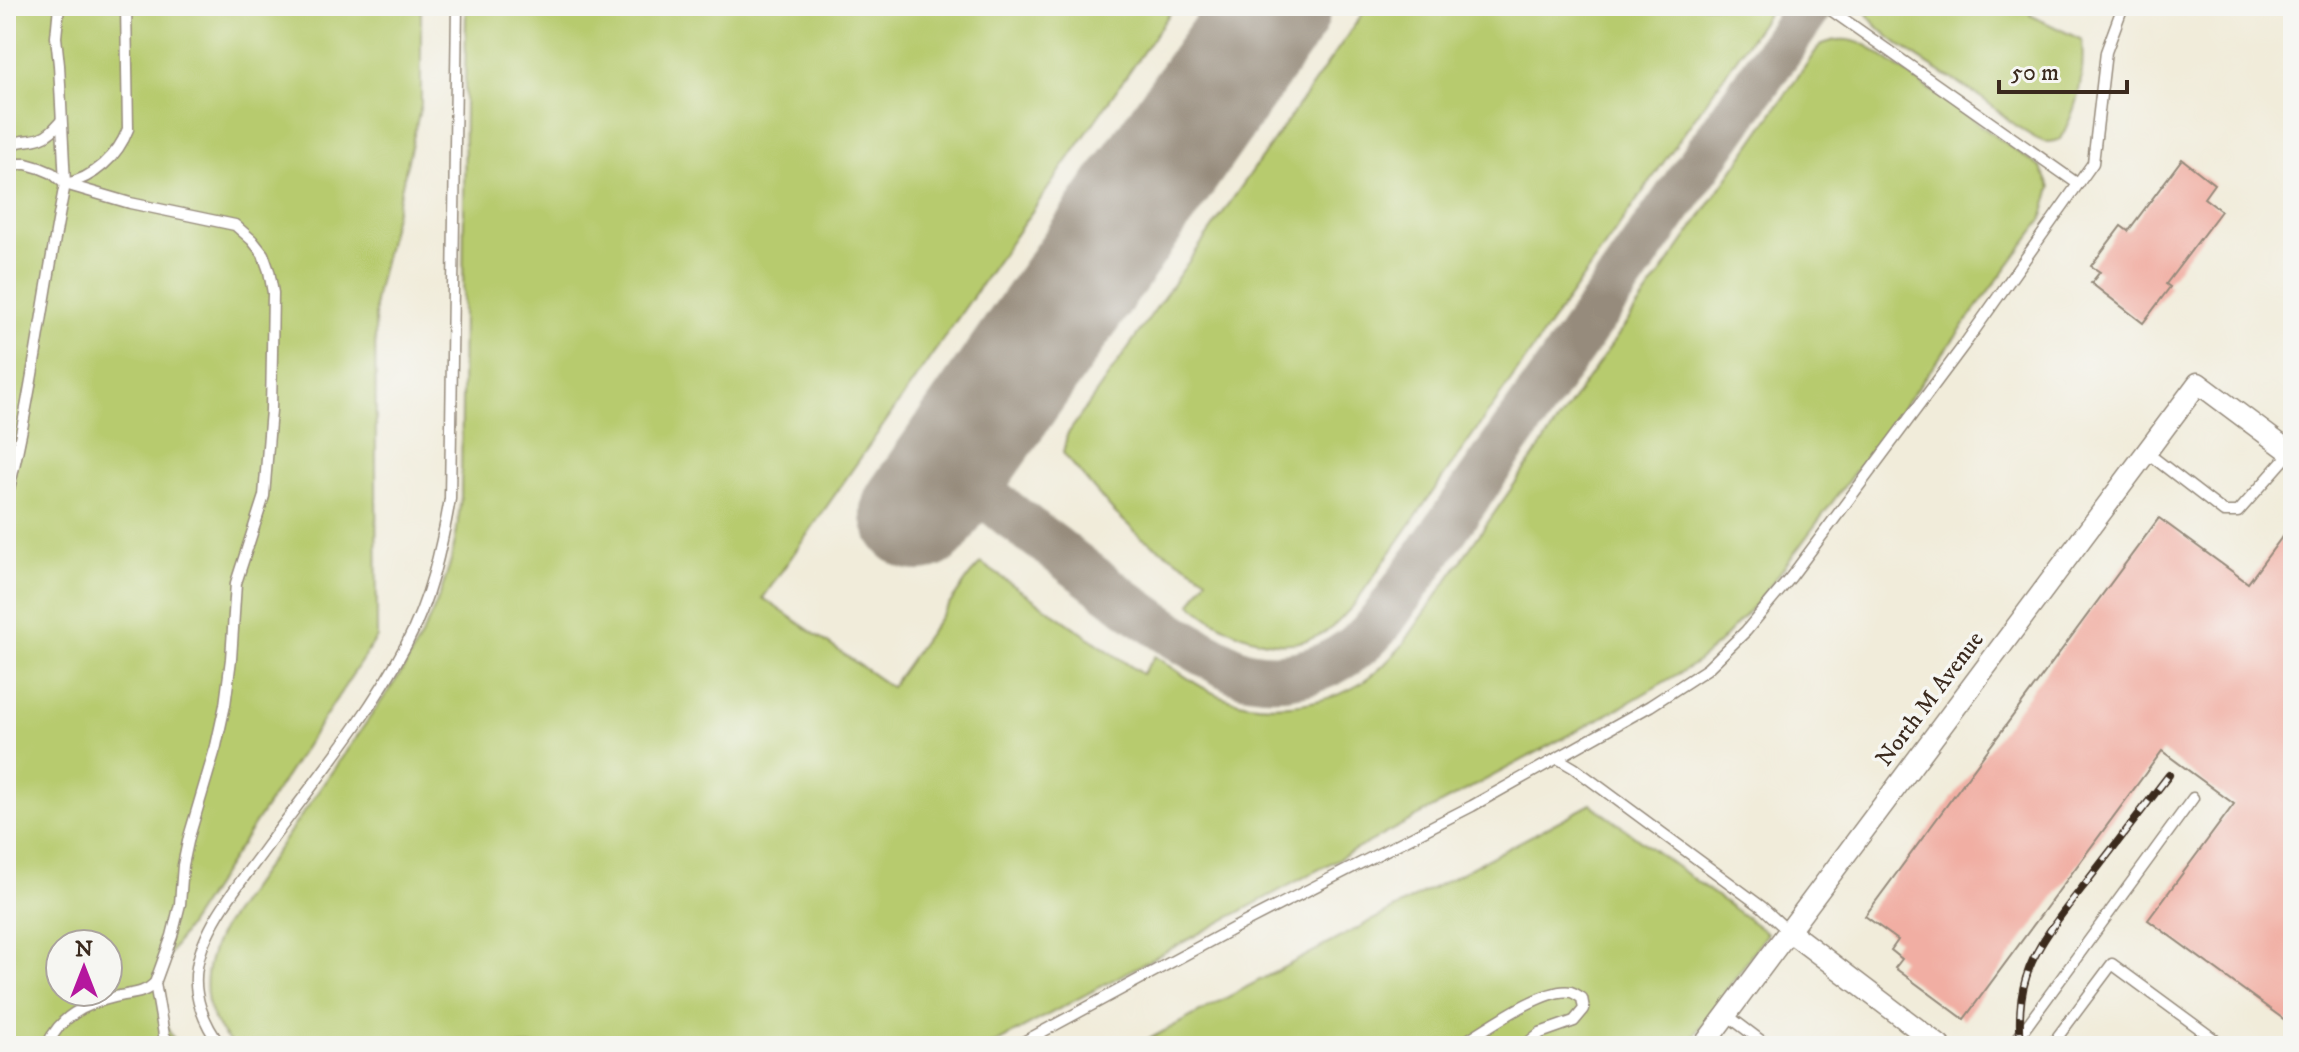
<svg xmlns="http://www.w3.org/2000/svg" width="2299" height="1052" viewBox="0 0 2299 1052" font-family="'IM FELL DW Pica',serif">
<rect width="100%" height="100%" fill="#f6f6f2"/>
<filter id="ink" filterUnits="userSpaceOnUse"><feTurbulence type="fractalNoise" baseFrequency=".0125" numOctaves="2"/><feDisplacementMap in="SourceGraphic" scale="16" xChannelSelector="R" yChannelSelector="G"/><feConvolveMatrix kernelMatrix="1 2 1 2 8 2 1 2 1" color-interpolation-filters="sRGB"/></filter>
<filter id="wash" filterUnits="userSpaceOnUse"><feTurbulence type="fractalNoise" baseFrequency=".006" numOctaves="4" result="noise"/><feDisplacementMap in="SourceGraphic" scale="32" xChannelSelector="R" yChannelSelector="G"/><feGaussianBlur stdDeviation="1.8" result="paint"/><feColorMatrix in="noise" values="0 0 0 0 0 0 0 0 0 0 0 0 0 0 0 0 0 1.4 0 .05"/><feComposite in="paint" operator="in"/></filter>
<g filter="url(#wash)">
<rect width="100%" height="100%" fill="#f1ecda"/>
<g fill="#b7cb6e" stroke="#797a46" stroke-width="2" fill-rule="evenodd">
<path d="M6,6h415v99l-46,194 2,338 -212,324c-8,27 -7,64 15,85h-174zM60,944h48v48h-48z"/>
<path d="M466,6h709l-412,592 128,89 79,-112 11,-12 161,111 13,-18c22,14 44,32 68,41 40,16 100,9 137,-13 16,-10 28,-23 41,-37l419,-602c17,-7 28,-7 46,0l175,123 10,19 -9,33 -281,378 -43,46 -25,21 -70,41 -633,340h-756c-36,-34 -33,-76 -12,-117l181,-259c23,-41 44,-83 52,-129 3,-15 4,-30 6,-44z"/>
<path d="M1368,6h405l-420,600c-7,7 -14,16 -22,22 -45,33 -103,7 -140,-24l16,-26 -66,-41 -29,-27 -49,-57 4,-18z"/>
<path d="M1864,6h170l-4,9 52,25c3,35 -4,68 -22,99 -9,5 -19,3 -28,-3 -18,-10 -33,-25 -49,-37 -26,-19 -114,-64 -119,-93z"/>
<path d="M1591,804l176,129 -80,113h-551z"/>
</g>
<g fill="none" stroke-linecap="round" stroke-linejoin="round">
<path stroke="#968b7c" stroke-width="46" d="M973,433c-4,21 -5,39 8,57 21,21 48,39 72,57 49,38 97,76 151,106 14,7 29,18 44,21 54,10 103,-13 135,-55l427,-613"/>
<path stroke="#968b7c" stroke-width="116" d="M919,513l354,-507"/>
</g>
<g id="blocks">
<g fill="#f1aea3">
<path d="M2182,159l32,25 -10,14 17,13 -55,73 4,3 -27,36 -52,-40 9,-11 -9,-6 30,-40 7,5z"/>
<path d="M2159,518l89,65 45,-61v504l-145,-106 86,-116 -72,-53 -198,268 -69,-51 7,-9 -11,-9 7,-10 -33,-24z"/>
</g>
</g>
</g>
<g filter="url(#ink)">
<use href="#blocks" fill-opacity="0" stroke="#968b7c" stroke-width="2"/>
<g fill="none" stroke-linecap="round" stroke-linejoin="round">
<defs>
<g id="service">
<path d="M59,6l-3,31 3,28 6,119"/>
<path d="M1825,6l253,178"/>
<path d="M6,154c7,-17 20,-11 34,-16 9,-3 15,-10 21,-17"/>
<path d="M6,160l2,4h18l14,4 12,5 13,11 65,19 105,22 17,15 11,14 6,17 4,22 -2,117 -7,86 -28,87 -5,76 -6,46 -9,41 -27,91 -6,28 -3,39 -8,32 -17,47 9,52 7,11"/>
<path d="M2146,452l78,60h14l53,-60"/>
<path d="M6,501c26,-104 38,-211 59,-317 29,-6 53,-28 63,-55l-2,-123"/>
<path d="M1557,758l17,10 188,139 27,25"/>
<path d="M1727,1015l41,31"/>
<path d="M47,1046c12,-29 38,-42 68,-49 15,-4 28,-2 40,-14"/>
<path d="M221,1046c-17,-22 -29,-51 -24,-79 7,-43 45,-86 70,-121 48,-65 101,-129 139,-201 24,-46 35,-95 44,-146l7,-493"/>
<path d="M1016,1046l220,-119 236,-121 178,-100 57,-37 39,-38 45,-54 173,-232 129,-182 13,-111 17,-46"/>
<path d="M1458,1046c24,-14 86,-60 113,-54 4,1 7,4 11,6l2,11 -10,12 -34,12 -16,13"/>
<path d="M1816,1046v-1"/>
<path d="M2012,1046l181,-248"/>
<path d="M2057,1046l-4,-3 59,-79 106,78 -3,4"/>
</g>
<g id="minor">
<path d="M1790,932l150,114"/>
<path d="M1703,1046l495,-663 95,71"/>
</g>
</defs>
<use href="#service" stroke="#968b7c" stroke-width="13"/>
<use href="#minor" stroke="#968b7c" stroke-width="23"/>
<use href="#service" stroke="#fff" stroke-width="10"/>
<use href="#minor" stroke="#fff" stroke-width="20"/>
<defs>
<path id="rail" d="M2021,1046c-2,-22 -2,-46 5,-68 9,-33 42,-72 63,-99 27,-35 53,-69 80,-104"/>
</defs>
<use href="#rail" stroke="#3b2a1e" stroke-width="8"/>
<use href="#rail" stroke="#f6f6f2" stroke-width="5" stroke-dasharray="15" stroke-linecap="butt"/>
</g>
</g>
<g text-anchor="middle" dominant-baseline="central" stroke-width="7" stroke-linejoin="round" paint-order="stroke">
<g font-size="24" fill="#3b2a1e" stroke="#f6f6f2">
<text transform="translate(1930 699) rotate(-53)">North M Avenue</text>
</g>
</g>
<rect width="2299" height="1052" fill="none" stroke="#f6f6f2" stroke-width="32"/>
<g transform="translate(84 968)"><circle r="38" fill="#f6f6f2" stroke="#aba49d" stroke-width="2"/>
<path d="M0-6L14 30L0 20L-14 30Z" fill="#b5179e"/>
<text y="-12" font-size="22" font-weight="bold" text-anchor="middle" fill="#3b2a1e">N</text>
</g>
<path d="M1999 80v12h128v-12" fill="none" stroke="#3b2a1e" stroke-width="4"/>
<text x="2011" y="80" font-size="24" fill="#3b2a1e" stroke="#f6f6f2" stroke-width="6" paint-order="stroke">50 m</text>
</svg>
